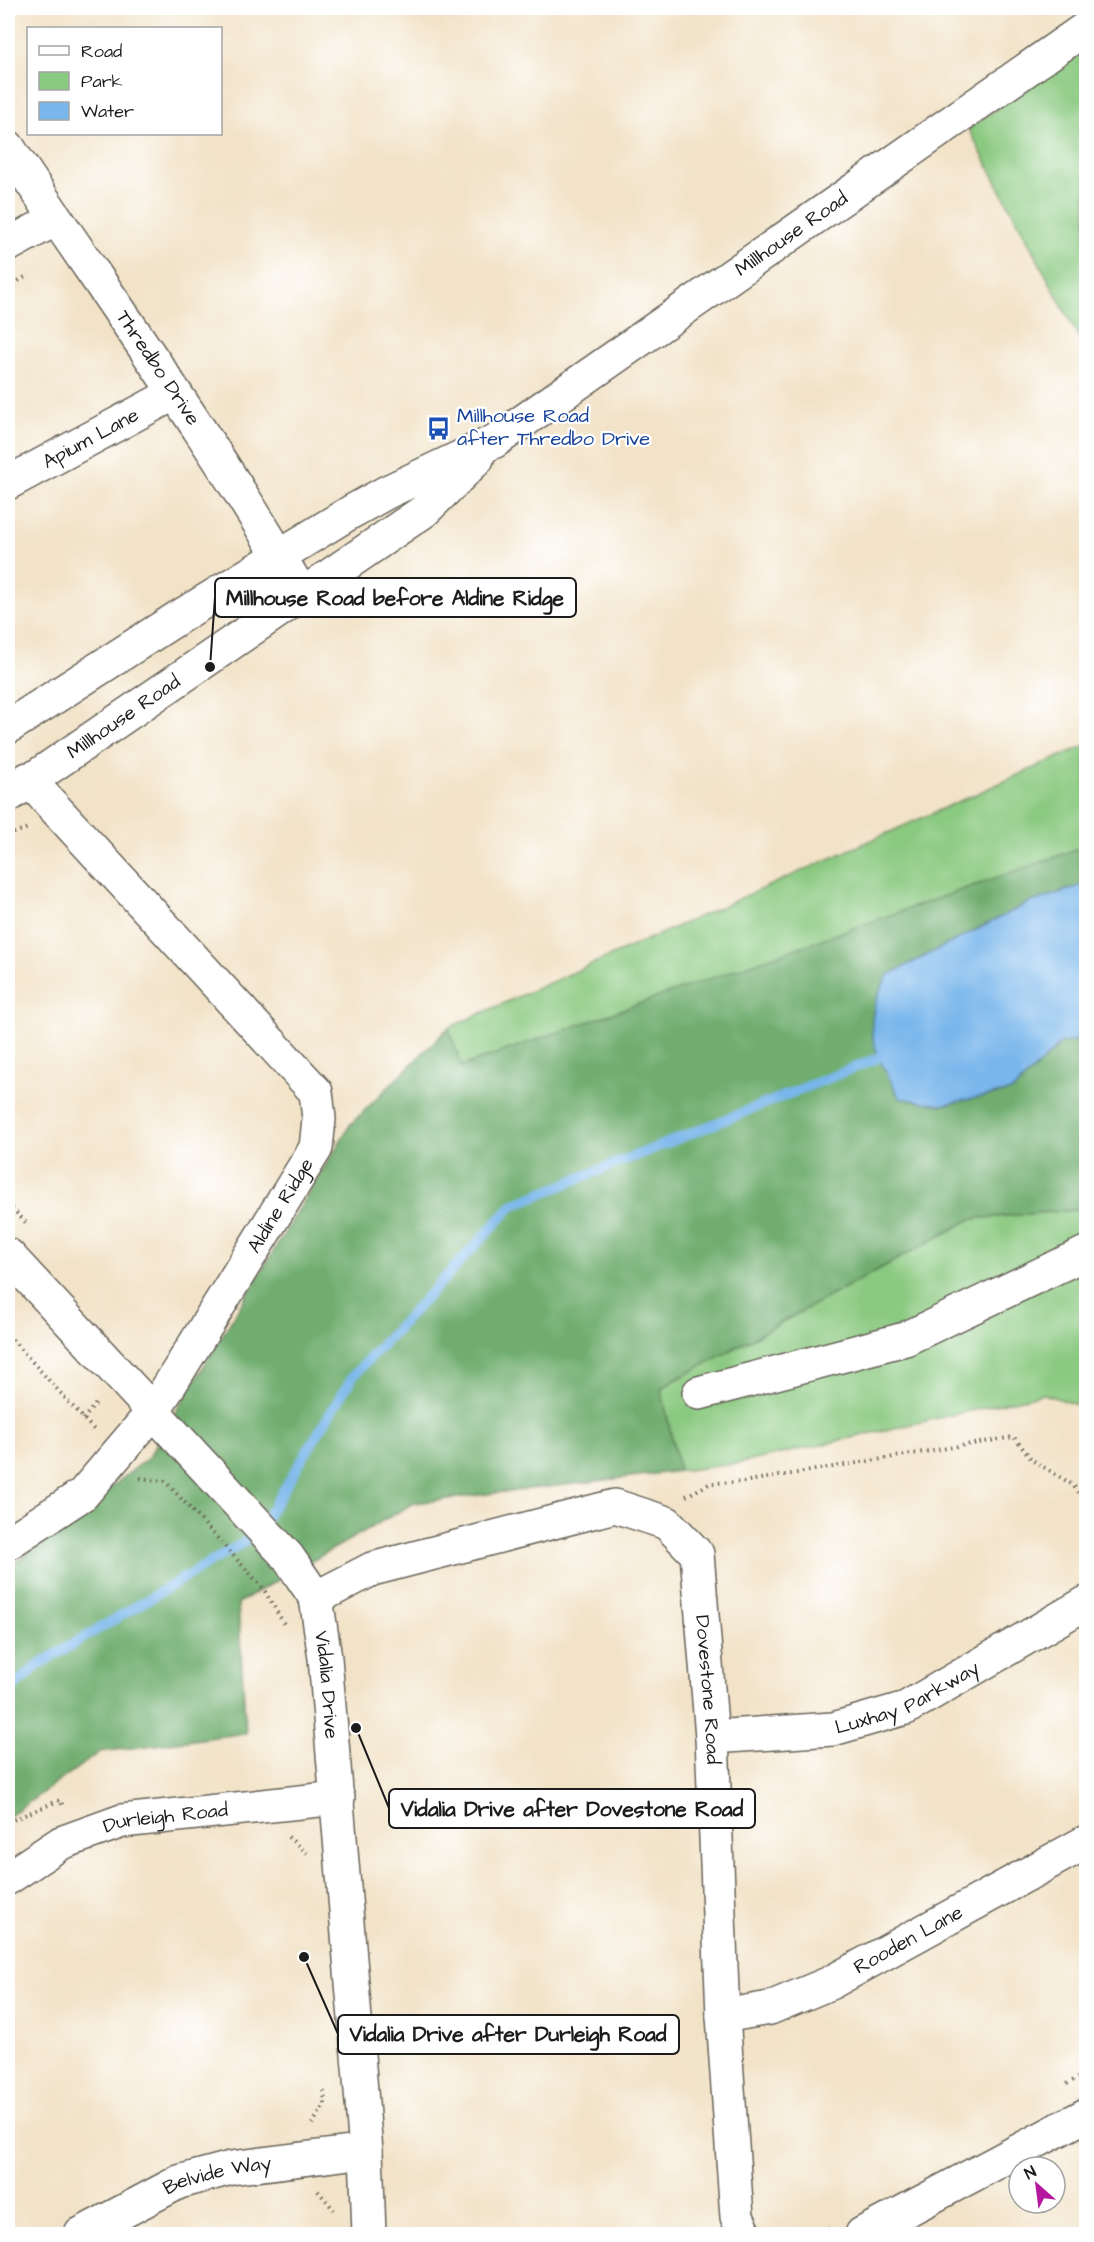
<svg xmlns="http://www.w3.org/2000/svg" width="1094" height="2242" viewBox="0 0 1094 2242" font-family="'Architects Daughter',sans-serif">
<rect width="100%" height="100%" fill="#fff"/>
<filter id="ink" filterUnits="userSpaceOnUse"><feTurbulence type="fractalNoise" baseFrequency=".0167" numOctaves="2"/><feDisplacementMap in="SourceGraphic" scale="12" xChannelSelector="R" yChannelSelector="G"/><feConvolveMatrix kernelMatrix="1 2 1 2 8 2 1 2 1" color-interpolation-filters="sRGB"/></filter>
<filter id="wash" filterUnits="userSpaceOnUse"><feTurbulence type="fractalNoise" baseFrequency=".008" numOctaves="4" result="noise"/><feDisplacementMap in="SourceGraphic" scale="24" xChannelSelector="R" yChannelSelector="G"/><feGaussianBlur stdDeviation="1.35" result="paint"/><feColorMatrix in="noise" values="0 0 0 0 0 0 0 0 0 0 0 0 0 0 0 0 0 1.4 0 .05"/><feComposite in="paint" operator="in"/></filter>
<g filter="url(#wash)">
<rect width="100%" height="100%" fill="#f2e3c8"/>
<g fill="#8ac980" stroke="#53724e" stroke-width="1.5">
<path d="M1086,49v302l-118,-223z"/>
<path d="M1086,745v101l-624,221 -14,-39z"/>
<path d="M1086,1209v199l-42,-14 -303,69 -62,8 -18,-83 310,-169z"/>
</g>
<path fill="#6fad6e" stroke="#466445" stroke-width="1.5" d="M1086,846v38l-58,19 -140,72 124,116 49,-48 25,-4v170l-115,10 -310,169 18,83 -265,32 -176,100 8,130 -146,19 -92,65v-252l13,-6 127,-101 202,-333 98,-97 14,38z"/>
<path fill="#78b6eb" stroke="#4a6984" stroke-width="1.5" d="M1086,884v155l-25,4 -49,48 -71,14 -41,-7c-26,-47 -42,-72 -12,-123l140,-72z"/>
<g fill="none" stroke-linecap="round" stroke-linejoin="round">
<path stroke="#78b6eb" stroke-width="10" d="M8,1692l30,-27 218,-130 97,-159 160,-171 365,-147"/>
</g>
</g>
<g filter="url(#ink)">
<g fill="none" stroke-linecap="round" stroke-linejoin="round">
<defs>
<g id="minor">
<path id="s1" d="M8,147c98,147 204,292 293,446"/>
<path d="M8,245l48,-26"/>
<path id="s2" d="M8,483l165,-89"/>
<path id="s3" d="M8,1255l280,302 28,41 9,60 41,493 3,83"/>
<path d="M699,1393l206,-54 181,-86"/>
<path id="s4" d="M8,1543l75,-49 70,-82 163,-264 3,-29 -3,-27 -288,-313"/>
<path id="s5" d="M316,1598l56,-29 243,-63 52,17 30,31 15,183 11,279 14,201 8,17"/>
<path id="s6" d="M712,1737l121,-8 73,-21 180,-105"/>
<path id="s7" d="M8,1878l53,-35 61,-22 216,-23"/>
<path id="s8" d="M723,2016l47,-8 60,-25 256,-141"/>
<path id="s9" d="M81,2234l98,-52 52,-14 135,-17"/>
<path d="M862,2234l224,-119"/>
</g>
<g id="major">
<path id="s10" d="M8,727l171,-110 172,-105 36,-20 108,-51 591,-413"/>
<path id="s11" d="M8,796l416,-285 53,-52"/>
</g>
</defs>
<use href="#minor" stroke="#676258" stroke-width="36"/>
<use href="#major" stroke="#676258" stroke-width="36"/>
<g stroke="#676258" stroke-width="4" stroke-dasharray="1.5 4.5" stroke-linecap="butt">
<path d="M8,287l17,-10"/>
<path d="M8,835l20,-7"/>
<path d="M8,1204l20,21"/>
<path d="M8,1335l86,95"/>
<path d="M83,1419l15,-18"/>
<path d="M140,1478l25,3 98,107 21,36"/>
<path d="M686,1496l25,-13 32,-1 271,-45 18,23 41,25 13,16"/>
<path d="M8,1822l52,-22 3,6"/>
<path d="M288,1837l19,16"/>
<path d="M1067,2084l19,-11"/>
<path d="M312,2124l13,-19 -1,-14"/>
<path d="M318,2191l16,19"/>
<path d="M817,2234l13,-6"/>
</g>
<use href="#minor" stroke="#fff" stroke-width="33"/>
<use href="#major" stroke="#fff" stroke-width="33"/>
</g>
</g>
<defs>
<symbol id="bus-bare" viewBox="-9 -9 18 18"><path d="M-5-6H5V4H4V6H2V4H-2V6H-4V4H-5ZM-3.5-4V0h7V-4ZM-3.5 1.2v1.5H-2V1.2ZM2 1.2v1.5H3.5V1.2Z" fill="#1a4fb4" stroke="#fff" stroke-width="2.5" paint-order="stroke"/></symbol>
</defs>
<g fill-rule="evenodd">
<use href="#bus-bare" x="422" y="412" width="33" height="33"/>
</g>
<g text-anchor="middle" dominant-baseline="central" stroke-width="4.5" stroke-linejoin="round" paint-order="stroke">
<g font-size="20" fill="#1c1c1c" stroke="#fff">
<text stroke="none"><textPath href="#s10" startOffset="927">Millhouse Road</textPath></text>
<text stroke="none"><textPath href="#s1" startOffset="267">Thredbo Drive</textPath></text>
<text stroke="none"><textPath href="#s2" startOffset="94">Apium Lane</textPath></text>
<text stroke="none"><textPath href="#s11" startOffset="140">Millhouse Road</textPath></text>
<text stroke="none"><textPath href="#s4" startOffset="440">Aldine Ridge</textPath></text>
<text stroke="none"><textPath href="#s3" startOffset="549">Vidalia Drive</textPath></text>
<text stroke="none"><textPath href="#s5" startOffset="548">Dovestone Road</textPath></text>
<text stroke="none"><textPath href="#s6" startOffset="202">Luxhay Parkway</textPath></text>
<text stroke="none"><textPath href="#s7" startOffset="172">Durleigh Road</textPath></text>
<text stroke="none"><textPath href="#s8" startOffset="202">Rooden Lane</textPath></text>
<text stroke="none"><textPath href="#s9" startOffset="150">Belvide Way</textPath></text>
</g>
<g font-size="20" fill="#164399" stroke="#fff" text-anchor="start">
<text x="457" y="416">Millhouse Road<tspan x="457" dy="23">after Thredbo Drive</tspan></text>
</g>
</g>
<path fill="none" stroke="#1c1c1c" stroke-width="2" d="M210 667L215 597M356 1728L389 1808M304 1957L338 2034"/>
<g fill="#1c1c1c" stroke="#fff" stroke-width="2">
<circle cx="210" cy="667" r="6"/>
<circle cx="356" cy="1728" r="6"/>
<circle cx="304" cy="1957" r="6"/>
</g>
<g fill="#fff" stroke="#1c1c1c" stroke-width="2">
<rect x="215" y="578" width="361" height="39" rx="6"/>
<rect x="389" y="1789" width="366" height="39" rx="6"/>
<rect x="338" y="2015" width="341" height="39" rx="6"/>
</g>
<g font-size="21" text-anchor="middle" font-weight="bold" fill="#1c1c1c">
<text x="395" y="605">Millhouse Road before Aldine Ridge</text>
<text x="572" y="1816">Vidalia Drive after Dovestone Road</text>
<text x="508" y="2041">Vidalia Drive after Durleigh Road</text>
</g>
<rect width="1094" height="2242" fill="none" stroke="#fff" stroke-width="30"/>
<rect x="27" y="27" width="195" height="108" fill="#ffffff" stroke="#a4a4a4" stroke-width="1.5"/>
<rect x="39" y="46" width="30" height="9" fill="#ffffff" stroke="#a4a4a4" stroke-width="1.5"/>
<text x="81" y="57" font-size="18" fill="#1c1c1c">Road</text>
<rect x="39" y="72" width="30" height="18" fill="#8ac980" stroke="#a4a4a4" stroke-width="1.5"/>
<text x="81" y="87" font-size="18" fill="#1c1c1c">Park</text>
<rect x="39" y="102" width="30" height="18" fill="#78b6eb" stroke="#a4a4a4" stroke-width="1.5"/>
<text x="81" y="117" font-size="18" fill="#1c1c1c">Water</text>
<g transform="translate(1037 2185) rotate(332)"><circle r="28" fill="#ffffff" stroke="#a4a4a4" stroke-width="1.5"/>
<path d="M0-4.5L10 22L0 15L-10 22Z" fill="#b5179e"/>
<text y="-9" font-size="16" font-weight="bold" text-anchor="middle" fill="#1c1c1c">N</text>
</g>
</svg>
